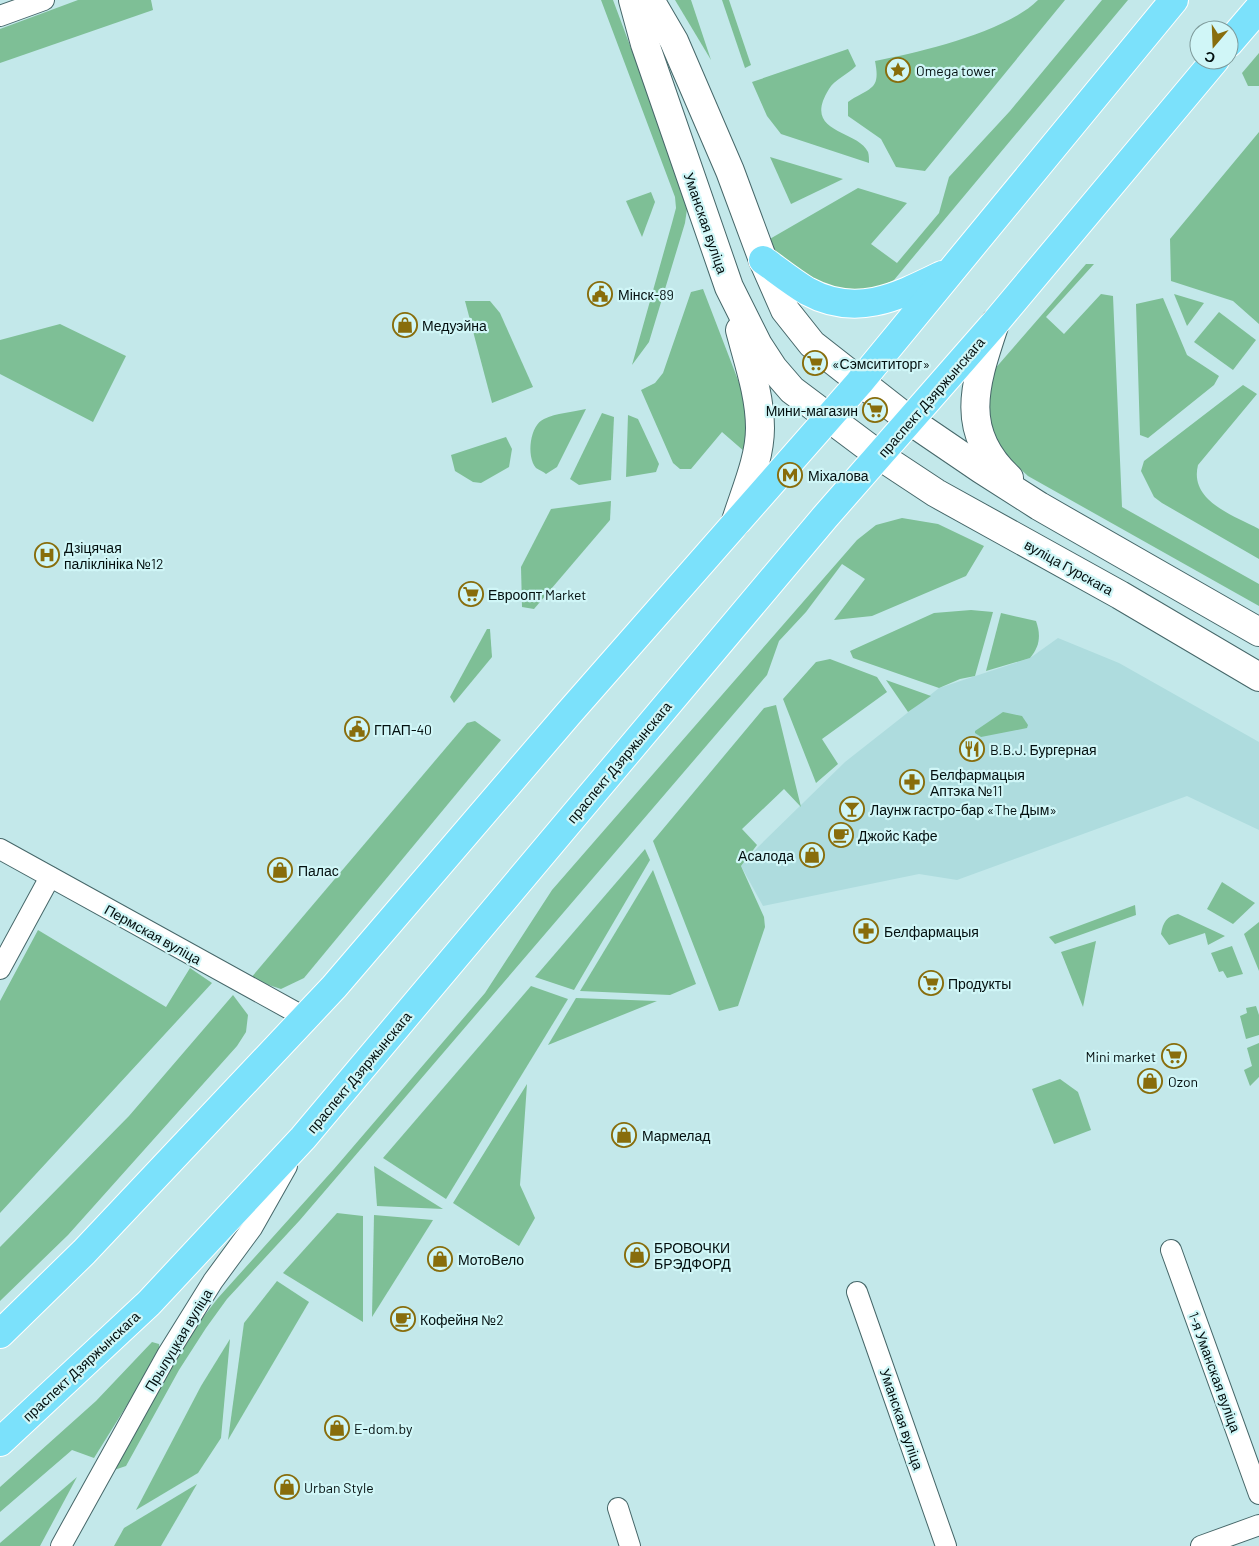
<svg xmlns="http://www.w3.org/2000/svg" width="1259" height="1546" viewBox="0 0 1259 1546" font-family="Barlow,sans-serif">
<rect width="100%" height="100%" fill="#c3e8ea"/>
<path fill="#aedcde" d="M1058,638l61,25 140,79v88l-72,-34 -230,84 -38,-6 -156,32 -22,-40 17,-19 87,-85 94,-74 91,-30z"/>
<g fill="#7ebf96">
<path d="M78,0h73l2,10 -153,53v-34z"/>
<path d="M601,0h12l72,193 2,16 -2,14 -36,119 -17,23 40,-142 4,-15 -1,-11z"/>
<path d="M675,0h16l20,60z"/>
<path d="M722,0h7l22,65 -6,3z"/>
<path d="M1038,0h27l-140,171 -29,-4 -15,-28 -33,-23v-14c22,-15 33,-11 27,-41 46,-9 131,-29 163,-61z"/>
<path d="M1102,0h26l-234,280 -21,10 -38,3 -52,-26 -15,-27 90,-52 49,15 -36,41 26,19 42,-50 10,-36 61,-66z"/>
<path d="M848,49l8,17c-8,8 -22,14 -27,23 -28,45 28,40 39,63 1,3 1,7 1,11l-88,-29 -14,-18 -15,-34z"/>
<path d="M1259,53v33h-11l-6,-13z"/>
<path d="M1259,132v192l-26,-23 -62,-20 -1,-42z"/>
<path d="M770,157l73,22 -52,25z"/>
<path d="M651,192l4,10 -13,35 -16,-36z"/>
<path d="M1086,264h8l-48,53 18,17 37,-40 12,2 9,211 137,77v22l-231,-130 -23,-21 -16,-23 -2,-48 6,-13z"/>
<path d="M703,289l45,117 -3,46 -23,-20 -31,37h-11l-7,-6 -32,-73 14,-7 8,-10 28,-81z"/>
<path d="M1174,294l30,9 -17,23z"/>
<path d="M1163,298l24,57 32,21 -5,9 -66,53 -8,-3 -4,-131z"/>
<path d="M465,301h25l10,12 33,74 -41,16z"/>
<path d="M1219,312l37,28 -23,30 -39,-28z"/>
<path d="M60,324l66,32 -33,66 -93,-48v-34z"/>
<path d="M1243,385l14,9 -59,71c-9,36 35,50 61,64v30l-97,-56 -8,-6 -13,-26 3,-10z"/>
<path d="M586,409l-29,58 -11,7c-2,-2 -7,-4 -10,-6 -10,-12 -6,-43 8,-49 12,-6 29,-7 42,-10z"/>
<path d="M602,413l12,4 -3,63 -32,5 -9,-6z"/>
<path d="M628,415l10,4 21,45 -3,8 -30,5z"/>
<path d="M506,437l6,12 -3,18 -28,16 -8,-1 -18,-11 -4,-16z"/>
<path d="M611,501l-1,19 -76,89 -12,-2 -1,-40 30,-58z"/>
<path d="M902,518l36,6 46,22 -18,30 -94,40 -38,4 31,-41 -23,-15 -36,48 -27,29 -12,34 -467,545 -73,79 -21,29 -27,42 -53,96 -12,4 56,-100 27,-45 21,-27 116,-129 151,-176 67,-103 305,-350 19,-15z"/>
<path d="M971,610l22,2 -18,64 -15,3 -21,9 -86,-30 -3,-7 84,-38z"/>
<path d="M1001,613l35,8c5,14 4,25 -6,37l-44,13z"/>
<path d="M487,629h3l2,28 -38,46 -4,-6z"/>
<path d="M830,659l47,18 10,15 -65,47 16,25 -22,19 -33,-84 33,-37z"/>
<path d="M886,680l45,16 -23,16z"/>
<path d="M776,705l25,102 -17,-18 -42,40 15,16 -16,21 23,51 1,10 -27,79 -19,5 -66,-170 111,-133z"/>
<path d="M1003,712l19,4 6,9 -1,3 -46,9 -6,-4v-2z"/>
<path d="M475,721l26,19 -197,238 -23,11 -31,-10 217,-256z"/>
<path d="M645,849l5,11 -76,130 -39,-13z"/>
<path d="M653,870l43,114 -26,11 -90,-4z"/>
<path d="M1222,882l33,21 -22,21 -26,-15z"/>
<path d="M1135,905l1,10 -81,29 -6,-7z"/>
<path d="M1178,914l47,22 -17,9 -3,-12 -36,12 -8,-11c2,-12 6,-18 17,-20z"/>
<path d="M1259,922v49l-15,-37z"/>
<path d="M38,930l128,77 24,-39 22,15 -212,230v-212z"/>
<path d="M1096,941l-13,66 -22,-55z"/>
<path d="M1232,946l11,28 -16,4 -4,-7 -4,1 -8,-19z"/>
<path d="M531,986l37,13 -122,200 -63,-41z"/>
<path d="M233,995l15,20 -2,17 -9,14 -169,189 -68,66v-54l129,-131z"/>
<path d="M576,998l81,3 -109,44z"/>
<path d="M1256,1006l3,9v20l-13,4 -6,-23 7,-3 -1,-5z"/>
<path d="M1259,1043v34l-9,9 -6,-16 8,-4 -5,-18z"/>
<path d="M1060,1079l18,13 13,38 -37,14 -22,-55z"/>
<path d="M527,1084l-7,101 15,33 -16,28 -66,-43z"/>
<path d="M374,1166l69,43 -66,-3z"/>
<path d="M337,1213l26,3v106l-80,-49z"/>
<path d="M374,1215l59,5 -61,97z"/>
<path d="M277,1281l32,21 -81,138 16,-117z"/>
<path d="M230,1339l-9,99 -23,35 -62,37 65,-124z"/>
<path d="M152,1342l7,2 1,8 -66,106 -22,-8 -72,62v-25l96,-86z"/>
<path d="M77,1477l-37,69h-40v-3z"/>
<path d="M197,1484l-36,62h-47l10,-18z"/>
</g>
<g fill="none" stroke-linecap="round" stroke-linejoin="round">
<defs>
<g id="minor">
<path d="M0,16l44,-16"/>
<path d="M0,849l306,169"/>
<path d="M0,969l50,-92"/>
<path d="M1171,1250l88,244"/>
<path d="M857,1292l89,254"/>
<path d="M618,1508l12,38"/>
<path d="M61,1546l106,-191 46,-74 39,-53 35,-62"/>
<path d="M1201,1546l58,-21"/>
</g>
<g id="secondary">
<path d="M633,0l12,44 84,243 29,58 15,23 19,22 88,66 56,37 184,102 139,82"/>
<path d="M650,0l24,41 56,130 33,89 22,50 27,34 97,76 72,49 58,37 220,126"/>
<path d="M995,323c-19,58 -38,107 14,155"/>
<path d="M735,524c9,-30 25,-64 25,-96 0,-33 -12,-67 -20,-98"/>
</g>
<g id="primary">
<path d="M1229,43l30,-35"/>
<path d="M763,260c14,10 29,22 44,31 49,27 90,6 135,-16"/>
<path d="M0,1334l84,-82 250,-265 235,-274 290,-330 315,-383"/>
<path d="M0,1442l149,-139 154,-165 522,-621 170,-194 220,-263"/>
</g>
</defs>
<use href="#minor" stroke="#466769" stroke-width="22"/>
<use href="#secondary" stroke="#466769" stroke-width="30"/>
<use href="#primary" stroke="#fff" stroke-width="30"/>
<use href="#minor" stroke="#fff" stroke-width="20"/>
<use href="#secondary" stroke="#fff" stroke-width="28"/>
<use href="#primary" stroke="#7be1fb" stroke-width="28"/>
</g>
<defs>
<symbol id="sight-ring" viewBox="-11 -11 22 22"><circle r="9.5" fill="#d0f6f7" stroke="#886d0c" stroke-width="1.5"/><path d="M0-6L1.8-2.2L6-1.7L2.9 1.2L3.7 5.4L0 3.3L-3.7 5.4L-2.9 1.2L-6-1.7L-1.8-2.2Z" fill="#886d0c"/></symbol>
<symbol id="civic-ring" viewBox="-11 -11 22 22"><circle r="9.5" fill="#d0f6f7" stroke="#886d0c" stroke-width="1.5"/><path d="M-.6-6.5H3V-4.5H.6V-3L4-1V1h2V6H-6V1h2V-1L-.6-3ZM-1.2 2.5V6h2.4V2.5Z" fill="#886d0c"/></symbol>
<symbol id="shop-ring" viewBox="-11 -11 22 22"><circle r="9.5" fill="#d0f6f7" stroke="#886d0c" stroke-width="1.5"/><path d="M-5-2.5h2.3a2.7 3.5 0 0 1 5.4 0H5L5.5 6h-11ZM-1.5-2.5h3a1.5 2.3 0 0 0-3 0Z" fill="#886d0c"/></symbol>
<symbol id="supermarket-ring" viewBox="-11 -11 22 22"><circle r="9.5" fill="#d0f6f7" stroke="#886d0c" stroke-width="1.5"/><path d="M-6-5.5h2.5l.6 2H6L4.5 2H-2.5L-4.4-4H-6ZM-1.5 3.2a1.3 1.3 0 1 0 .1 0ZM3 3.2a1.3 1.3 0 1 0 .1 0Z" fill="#886d0c"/></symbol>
<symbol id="metro-ring" viewBox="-11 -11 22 22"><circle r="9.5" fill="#d0f6f7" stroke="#886d0c" stroke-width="1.5"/><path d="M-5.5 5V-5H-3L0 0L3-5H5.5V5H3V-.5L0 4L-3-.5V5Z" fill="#886d0c"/></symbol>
<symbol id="hospital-ring" viewBox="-11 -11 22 22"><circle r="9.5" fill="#d0f6f7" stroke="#886d0c" stroke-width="1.5"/><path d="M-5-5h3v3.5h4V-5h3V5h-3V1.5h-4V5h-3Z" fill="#886d0c"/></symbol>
<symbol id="restaurant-ring" viewBox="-11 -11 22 22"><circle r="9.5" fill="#d0f6f7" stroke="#886d0c" stroke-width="1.5"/><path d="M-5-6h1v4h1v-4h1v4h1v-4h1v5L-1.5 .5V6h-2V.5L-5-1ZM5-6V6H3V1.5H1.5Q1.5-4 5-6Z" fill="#886d0c"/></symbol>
<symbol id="pharmacy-ring" viewBox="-11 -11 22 22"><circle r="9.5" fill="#d0f6f7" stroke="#886d0c" stroke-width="1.5"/><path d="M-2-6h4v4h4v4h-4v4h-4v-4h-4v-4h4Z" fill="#886d0c"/></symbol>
<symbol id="bar-ring" viewBox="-11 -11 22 22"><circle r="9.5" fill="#d0f6f7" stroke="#886d0c" stroke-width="1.5"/><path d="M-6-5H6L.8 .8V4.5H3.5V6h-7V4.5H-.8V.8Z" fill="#886d0c"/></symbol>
<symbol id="cafe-ring" viewBox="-11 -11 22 22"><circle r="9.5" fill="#d0f6f7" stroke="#886d0c" stroke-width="1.5"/><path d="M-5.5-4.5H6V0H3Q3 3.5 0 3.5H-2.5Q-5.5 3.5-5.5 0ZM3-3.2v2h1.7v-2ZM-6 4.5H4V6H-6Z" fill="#886d0c"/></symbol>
</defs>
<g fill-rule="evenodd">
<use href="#sight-ring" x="884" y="56" width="28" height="28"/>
<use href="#civic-ring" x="586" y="280" width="28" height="28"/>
<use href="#shop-ring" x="391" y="311" width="28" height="28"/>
<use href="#supermarket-ring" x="801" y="349" width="28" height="28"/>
<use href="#supermarket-ring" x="861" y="396" width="28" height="28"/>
<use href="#metro-ring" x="776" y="461" width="28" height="28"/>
<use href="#hospital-ring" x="33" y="541" width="28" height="28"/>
<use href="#supermarket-ring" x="457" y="580" width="28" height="28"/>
<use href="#civic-ring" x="343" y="715" width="28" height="28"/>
<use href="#restaurant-ring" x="958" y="735" width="28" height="28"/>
<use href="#pharmacy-ring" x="898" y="768" width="28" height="28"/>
<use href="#bar-ring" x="838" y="795" width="28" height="28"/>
<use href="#cafe-ring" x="827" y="821" width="28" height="28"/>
<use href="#shop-ring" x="798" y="841" width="28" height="28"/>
<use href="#shop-ring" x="266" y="856" width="28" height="28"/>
<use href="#pharmacy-ring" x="852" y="917" width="28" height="28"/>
<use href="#supermarket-ring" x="917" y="969" width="28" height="28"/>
<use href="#supermarket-ring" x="1160" y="1042" width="28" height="28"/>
<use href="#shop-ring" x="1136" y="1067" width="28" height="28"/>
<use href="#shop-ring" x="610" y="1121" width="28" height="28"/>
<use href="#shop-ring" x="623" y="1241" width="28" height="28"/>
<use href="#shop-ring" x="426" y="1245" width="28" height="28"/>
<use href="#cafe-ring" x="389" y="1305" width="28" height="28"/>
<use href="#shop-ring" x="323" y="1414" width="28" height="28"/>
<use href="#shop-ring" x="273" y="1473" width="28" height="28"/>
</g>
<g text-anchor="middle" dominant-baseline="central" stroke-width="4.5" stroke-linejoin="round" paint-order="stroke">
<g font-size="14" fill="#030f0f" stroke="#d0f6f7" text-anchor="start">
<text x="916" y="70">Omega tower</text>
<text x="618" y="294">Мінск-89</text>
<text x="422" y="325">Медуэйна</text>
<text x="832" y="363">«Сэмсититорг»</text>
<text x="858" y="410" text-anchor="end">Мини-магазин</text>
<text x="808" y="475">Міхалова</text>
<text x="64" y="547">Дзіцячая<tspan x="64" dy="16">паліклініка №12</tspan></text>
<text x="488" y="594">Евроопт Market</text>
<text x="374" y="729">ГПАП-40</text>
<text x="990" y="749">B.B.J. Бургерная</text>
<text x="930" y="774">Белфармацыя<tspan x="930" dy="16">Аптэка №11</tspan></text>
<text x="870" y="809">Лаунж гастро-бар «The Дым»</text>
<text x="858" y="835">Джойс Кафе</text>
<text x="794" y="855" text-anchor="end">Асалода</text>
<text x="298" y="870">Палас</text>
<text x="884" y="931">Белфармацыя</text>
<text x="948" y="983">Продукты</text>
<text x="1156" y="1056" text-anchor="end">Mini market</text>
<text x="1168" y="1081">Ozon</text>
<text x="642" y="1135">Мармелад</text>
<text x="654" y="1247">БРОВОЧКИ<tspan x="654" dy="16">БРЭДФОРД</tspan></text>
<text x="458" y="1259">МотоВело</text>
<text x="420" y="1319">Кофейня №2</text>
<text x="354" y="1428">E-dom.by</text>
<text x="304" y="1487">Urban Style</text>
</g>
<g font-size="14" fill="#030f0f" stroke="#d0f6f7">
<text transform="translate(706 223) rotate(71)">Уманская вуліца</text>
<text transform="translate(931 397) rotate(-49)">праспект Дзяржынскага</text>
<text transform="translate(1069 567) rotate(29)">вуліца Гурскага</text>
<text transform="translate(619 762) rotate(-50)">праспект Дзяржынскага</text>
<text transform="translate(153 934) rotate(29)">Пермская вуліца</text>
<text transform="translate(359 1072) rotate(-50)">праспект Дзяржынскага</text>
<text transform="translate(178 1340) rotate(-59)">Прылуцкая вуліца</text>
<text transform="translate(81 1366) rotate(-43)">праспект Дзяржынскага</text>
<text transform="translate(1215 1372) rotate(70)">1-я Уманская вуліца</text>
<text transform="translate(902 1419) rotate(71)">Уманская вуліца</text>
</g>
</g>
<g transform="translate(1214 45) rotate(199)"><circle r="24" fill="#d0f6f7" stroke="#7e9a9a"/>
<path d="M0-4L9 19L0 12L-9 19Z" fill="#886d0c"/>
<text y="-8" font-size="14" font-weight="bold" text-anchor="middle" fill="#030f0f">С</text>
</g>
</svg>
